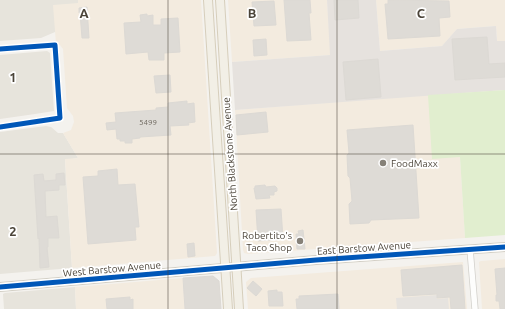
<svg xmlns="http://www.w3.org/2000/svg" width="505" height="309" viewBox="0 0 505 309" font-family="Ubuntu,sans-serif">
<rect width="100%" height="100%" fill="#f4f2ee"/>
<g fill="#e7e4dc">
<path d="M0,0h78v3l-23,29 -14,6 -41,3z"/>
<path d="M47,51l3,2 4,58 -19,3 -35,5v-64z"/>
<path d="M46,126l5,1 7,6h5l15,25 -13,2 7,108 -72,6v-142z"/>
<path d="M75,287l1,22h-72l-1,-15 2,-1z"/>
</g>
<g fill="#f3ebdf">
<path d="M78,0h123l16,253 -2,3 -143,12 -7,-109 13,-1 -15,-25 8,-3 3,-8 -1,-6 -6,-8 -4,-59 -3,-4 -4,-1 -3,-39 25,-2z"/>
<path d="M228,0h99l4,55 -99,7z"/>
<path d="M376,0h129v41h-8l-1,-15 -39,3 -15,17 -62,5z"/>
<path d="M428,95l32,62 5,81 -217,16 -4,-1 -1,-3 -8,-140z"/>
<path d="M505,259v50h-23l-3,-47 2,-1z"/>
<path d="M463,262l4,47h-219l-2,-27 5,-4z"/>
<path d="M183,278l2,31h-109l-1,-22z"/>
</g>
<path fill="#e6e2de" d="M327,0h49l4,51 62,-5 15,-17 39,-3 1,15h8v49l-270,20 -3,-48 98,-7z"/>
<path fill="#e1eecf" d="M505,90v145l-40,3 -5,-81 -28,2 -4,-64z"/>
<path fill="#e6e3df" d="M437,295v4l11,-1 1,11h-52l-1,-11z"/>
<g fill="#dedbd6" stroke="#dcd9d4">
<path d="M284,0h26l1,13h-2l2,27 -24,1z"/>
<path d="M334,0h24l1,18 -24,2z"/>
<path d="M388,0l61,1 1,16 -11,1 1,18 -52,3 -3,-35h3z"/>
<path d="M274,1l2,24 -22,1 -2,-24z"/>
<path d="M87,7l2,31h-7l-2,-25h-1v-5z"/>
<path d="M147,14v2l6,-1v10h8v-6l17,-1 2,34 -16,1v7h-15l-1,-8 -22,2 -2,-31 17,-1 -1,-7z"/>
<path d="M487,37l2,27 16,-1v14l-50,3 -3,-41z"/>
<path d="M266,39l1,16 -13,1 -1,-16z"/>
<path d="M378,59l3,38 -35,3 -3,-38z"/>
<path d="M170,75l1,17 -15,1 -2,-17z"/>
<path d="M187,101v3l7,-1 1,19 -7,1 1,2 -19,1 1,9 -31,2v1l-8,1v4h-7v-2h-5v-2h-3l-1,-10 -9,1 -1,-7 10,-1 -1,-9 41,-3v-2l12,-1v-4z"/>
<path d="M266,112l2,20 -31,3 -1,-20z"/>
<path d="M413,125l6,93 -48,2 -2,3 -19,1 -1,-20 3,-3 -2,-23 -2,-2 -1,-21 2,-2 -2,-23z"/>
<path d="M117,169l1,16 17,-1 4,43h-4l1,13 -48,4 -5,-67 15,-1v-5z"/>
<path d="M64,173l1,12h-6v5l-14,1 1,26 11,-1 2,22h-11v9h-1l2,20 -9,1 -1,-30 -1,1 -4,-64 9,-1 1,7 12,-1v-6z"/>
<path d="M265,185l1,2 9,-1 2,2v3l-3,1v3h-5l1,3 -14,1 -2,-11h1v-2z"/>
<path d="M281,209l2,30 -25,2 -2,-31z"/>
<path d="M303,230l2,19h-8l-1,-15h3l-1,-3z"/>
<path d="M194,243l1,13 -7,1 -1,-13z"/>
<path d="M462,265l3,44h-14l-1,-12 -13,1v-4l-34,2 -2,-26z"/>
<path d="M505,268v41h-5l-1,-8h-3v-6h1l-2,-26z"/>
<path d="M213,276l6,5 2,28h-36l-2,-31z"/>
<path d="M253,281l9,8 -6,7 -9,-8z"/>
<path d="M277,290v2h5l1,14h-14l-1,-15z"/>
<path d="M338,294l1,15h-42l-1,-10h3v-3z"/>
<path d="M130,297v3l3,-1v10h-26l-1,-10z"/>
</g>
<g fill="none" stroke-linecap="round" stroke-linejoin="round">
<defs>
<g id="street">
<path d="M0,49l55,-4 5,73 -60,9"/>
<path d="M470,249l5,60"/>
</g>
<path id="secondary" d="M0,287l316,-27 189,-13"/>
<g id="primary">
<path d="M208,0l20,309"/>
<path d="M220,0l19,309"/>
</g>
</defs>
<use href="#street" stroke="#d2d0cb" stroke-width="7"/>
<use href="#secondary" stroke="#d3cfc5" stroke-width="10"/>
<use href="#primary" stroke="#d6cebb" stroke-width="10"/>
<use href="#street" stroke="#fdfdfc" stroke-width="5.5"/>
<use href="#secondary" stroke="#f7f6f1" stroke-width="8"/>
<use href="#primary" stroke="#f2efe6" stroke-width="8"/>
<defs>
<g id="cycleway">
<path d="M0,49l55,-4 5,73 -60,9"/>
<path d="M0,287l316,-27 189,-13"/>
</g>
</defs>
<use href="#cycleway" stroke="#fff" stroke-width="8"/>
<use href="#cycleway" stroke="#0057b8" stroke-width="5"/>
</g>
<path fill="none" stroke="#4b4439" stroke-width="1" stroke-opacity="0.55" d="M168,0v309M337,0v309M0,154h505"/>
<g fill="#868178" stroke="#fff" stroke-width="1.5">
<circle cx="383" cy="163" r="4"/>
<circle cx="300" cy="241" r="4"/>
</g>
<g text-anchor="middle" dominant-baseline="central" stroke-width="3.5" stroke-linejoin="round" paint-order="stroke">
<g font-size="8" fill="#706a61">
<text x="148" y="122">5499</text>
</g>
<g font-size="10" fill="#4b4439" stroke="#fff">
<text transform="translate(230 154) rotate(-94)">North Blackstone Avenue</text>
<text transform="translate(364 248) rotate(-4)">East Barstow Avenue</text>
<text transform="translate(112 269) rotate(-5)">West Barstow Avenue</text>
</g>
<g font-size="10" fill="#4b4439" stroke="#fff" text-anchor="start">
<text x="391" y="163">FoodMaxx</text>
<text x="292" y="235" text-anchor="end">Robertito's<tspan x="292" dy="12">Taco Shop</tspan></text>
</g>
</g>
<g font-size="13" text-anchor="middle" font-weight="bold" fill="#4b4439" stroke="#fff" stroke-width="3.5" stroke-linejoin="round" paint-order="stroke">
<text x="84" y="18">A</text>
<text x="252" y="18">B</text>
<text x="421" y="18">C</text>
<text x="13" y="82">1</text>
<text x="13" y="236">2</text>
</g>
</svg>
